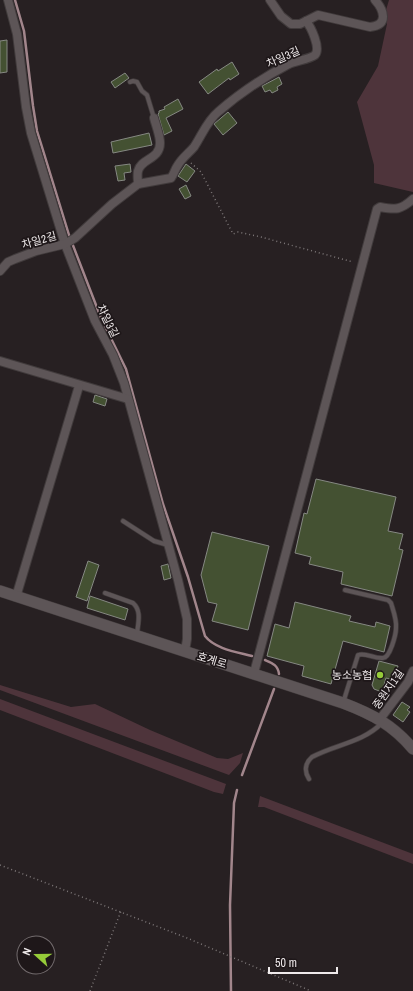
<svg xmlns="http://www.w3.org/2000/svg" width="413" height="991" viewBox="0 0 413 991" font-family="'Archivo Narrow','Noto Sans KR',sans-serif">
<rect width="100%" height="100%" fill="#272022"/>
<g fill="#4e343b">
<path d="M389,0h24v192l-39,-9v-18l-17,-63 21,-36 9,-42 -1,-14z"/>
<path d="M0,685l71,22 24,-3 55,26 67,28 11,1 15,-6 -3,10 -11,12 -229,-85z"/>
<path d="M0,699l226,85 -3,10 -9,-2 -214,-82z"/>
<path d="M260,796l153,58v10l-149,-57h-6z"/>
</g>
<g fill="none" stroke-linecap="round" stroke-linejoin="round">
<g stroke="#a2868c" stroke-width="2.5">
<path d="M15,0l9,31 9,75 4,25 5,16 27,88 20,52 12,31 25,51 37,135 25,73 17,59c10,13 32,16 47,20"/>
<path d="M265,660c7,3 13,5 14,14"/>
<path d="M242,775l32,-86"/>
<path d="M231,991l-1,-86 4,-102 3,-13"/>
</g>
</g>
<g fill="#445132" stroke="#858882">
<path d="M7,40v32l-7,1v-32z"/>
<path d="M232,62l7,12 -9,6 -1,-2 -21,16 -9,-12 18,-13 1,2z"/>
<path d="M125,73l4,5 -14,10 -4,-6z"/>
<path d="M279,77l3,7 -5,3 1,3 -6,3 -2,-3 -5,2 -3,-6z"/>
<path d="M178,99l5,10 -17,9 6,13 -8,4 -6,-21 1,-1v-2l6,-2 -1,-2z"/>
<path d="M228,112l9,11 -14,12 -9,-11z"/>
<path d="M149,133l3,12 -39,8 -2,-11z"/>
<path d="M130,164l1,8 -7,1 1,7 -7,1 -3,-15z"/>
<path d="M186,164l9,7 -8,11 -9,-6z"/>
<path d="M186,185l5,11 -6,3 -6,-10z"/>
<path d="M95,395l12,4 -2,7 -12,-4z"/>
<path d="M316,479l80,18 -8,34 15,3 -4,15 4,1 -11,46 -51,-12 2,-12 -34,-8 2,-7 -16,-4 9,-40 3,1z"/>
<path d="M212,532l57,14 -21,84 -36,-9 5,-17 -9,-2 -7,-27z"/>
<path d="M88,561l11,4 -12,36 -11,-4z"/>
<path d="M168,564l3,14 -7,2 -3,-14z"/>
<path d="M90,596l38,13 -3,11 -38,-12z"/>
<path d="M295,602l56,14 -2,5 26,6 1,-5 14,4 -6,26 -41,-11 -12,43 -29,-8 2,-10 -37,-10 8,-32 14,4z"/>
<path d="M379,661l19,5 -4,14 -8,-2 -4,14 -8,-3 -2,-4z"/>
<path d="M402,702l8,5 -3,3 3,2 -7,10 -10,-7z"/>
</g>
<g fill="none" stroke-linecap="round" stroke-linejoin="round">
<defs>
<g id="lane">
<path d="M130,82l3,-1 4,1 5,9 5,4 7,23"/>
<path d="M123,521l31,20 14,4"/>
<path d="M105,593l28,10c9,8 5,20 4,31"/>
<path d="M343,703l15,-48c8,-3 16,4 25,3 7,0 13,-24 13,-30 1,-8 -3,-18 -5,-25l-3,-3 -43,-10"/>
<path d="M309,779c-5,-8 -4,-16 3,-22 24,-13 50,-14 70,-34"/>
</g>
<g id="street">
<path d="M8,0l9,34 9,73 5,26 34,111 30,77 18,34 11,28 54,197 9,39v20l-2,12"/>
<path d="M270,0l11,16 10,8h9l18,-9 52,12c19,-2 14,-17 5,-27"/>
<path d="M138,184c0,-4 -1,-9 0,-13 3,-13 22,-11 22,-28 0,-8 -4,-17 -6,-25"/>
<path d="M0,271l8,-9 7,-3 21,-8 29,-7 10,-6 37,-34 26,-20 33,-6c3,-4 4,-9 7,-13 4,-7 11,-12 16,-18 8,-12 13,-26 24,-35 22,-19 46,-35 71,-48 7,-3 21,-5 26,-9 6,-7 -4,-28 -9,-34"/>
<path d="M0,361l128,38"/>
<path d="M16,597l63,-211"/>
<path d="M254,673l123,-464 3,-2c16,3 21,3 33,-8"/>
<path d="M380,719l28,-37 5,-11"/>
</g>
<path id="secondary" d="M0,591l343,112c29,11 50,22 70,46"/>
</defs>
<use href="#lane" stroke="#413b3c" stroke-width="5.5"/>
<use href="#street" stroke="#413b3c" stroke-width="10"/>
<use href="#secondary" stroke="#413b3c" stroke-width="12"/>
<g stroke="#7e7879" stroke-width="1.5" stroke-dasharray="1 3" stroke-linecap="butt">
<path d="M191,163l10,9 32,62 5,-2 23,5 92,25"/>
<path d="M0,865l187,73 124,53"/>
<path d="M90,991l31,-80"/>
</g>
<use href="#lane" stroke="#5d5557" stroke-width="4"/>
<use href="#street" stroke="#5d5557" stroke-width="8"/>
<use href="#secondary" stroke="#5d5557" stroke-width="11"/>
</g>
<circle fill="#96cc39" stroke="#1e1719" stroke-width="1.5" cx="380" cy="675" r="4"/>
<g text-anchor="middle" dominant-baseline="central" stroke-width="3.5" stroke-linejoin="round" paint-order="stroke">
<g font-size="11" fill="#efeaeb" stroke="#1e1719">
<text transform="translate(283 57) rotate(-24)">차일3길</text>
<text transform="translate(39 240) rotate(-16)">차일2길</text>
<text transform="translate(108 321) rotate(64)">차일3길</text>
<text transform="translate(212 660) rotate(17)">호계로</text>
<text transform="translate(388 689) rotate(-55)">중원지1길</text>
</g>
<g font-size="11" fill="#efeaeb" stroke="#1e1719" text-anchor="end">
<text x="372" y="675">농소농협</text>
</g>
</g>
<g transform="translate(36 955) rotate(291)"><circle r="19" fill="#1e1719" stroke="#726b6d"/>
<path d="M0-3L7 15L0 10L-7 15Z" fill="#96cc39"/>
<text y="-6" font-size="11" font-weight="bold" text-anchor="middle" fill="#efeaeb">N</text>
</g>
<path d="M269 967v6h68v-6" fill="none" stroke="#efeaeb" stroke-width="2"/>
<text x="275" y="967" font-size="12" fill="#efeaeb" stroke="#1e1719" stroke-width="3" paint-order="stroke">50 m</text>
</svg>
